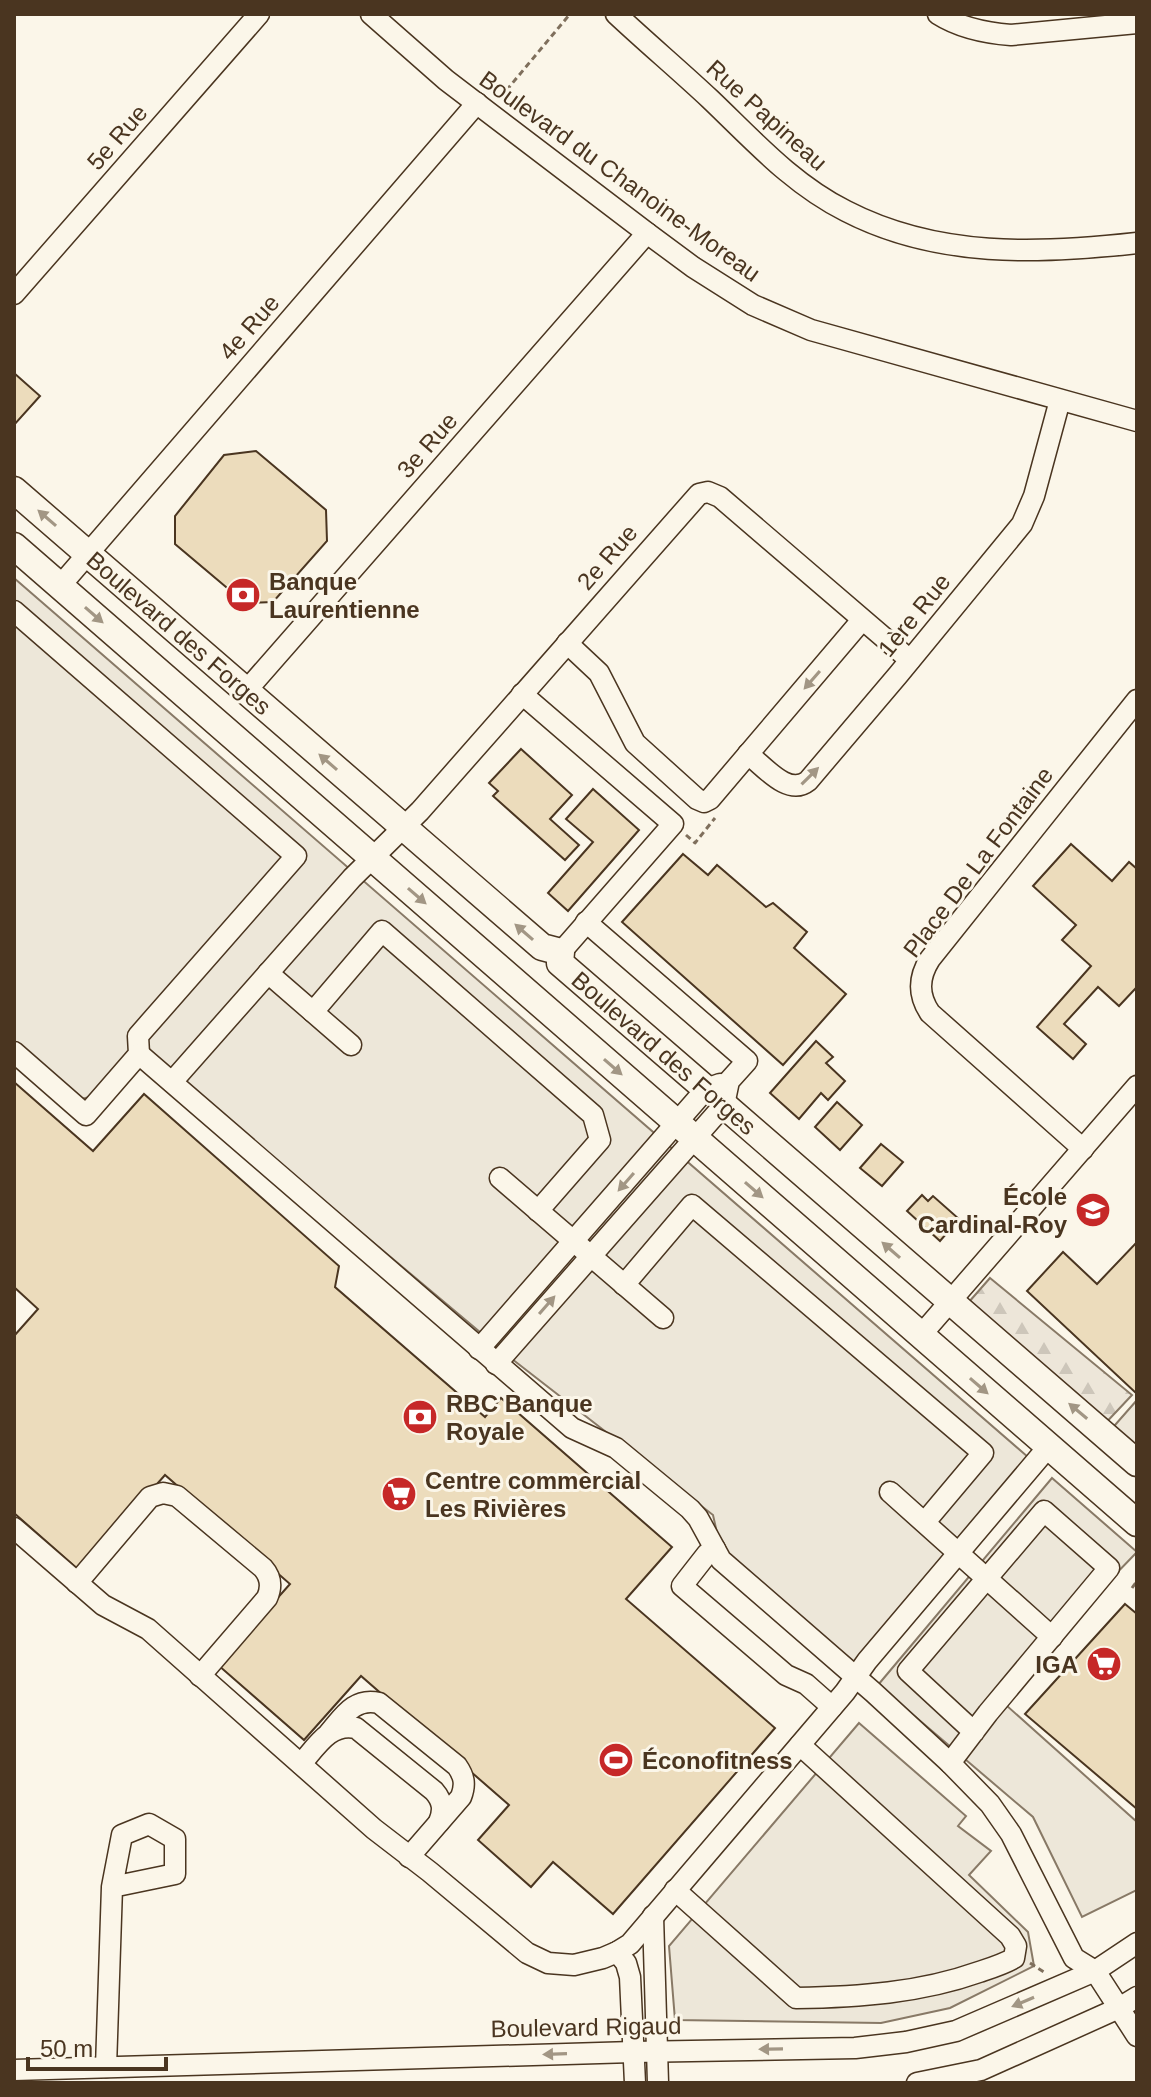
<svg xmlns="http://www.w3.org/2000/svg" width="1151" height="2097" viewBox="0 0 1151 2097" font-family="Arial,sans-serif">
<defs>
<pattern id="forest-firs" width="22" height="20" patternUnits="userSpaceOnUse" patternTransform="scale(2)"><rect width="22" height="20" fill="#ede6d9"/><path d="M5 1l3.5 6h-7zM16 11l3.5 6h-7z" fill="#cdc6ba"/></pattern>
</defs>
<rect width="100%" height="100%" fill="#fbf6e9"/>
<path fill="url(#forest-firs)" stroke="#887966" stroke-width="2" d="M990,1278l142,117 -33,35 -138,-119z"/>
<g fill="#ede7d9" stroke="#887966" stroke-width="2">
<path d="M14,578l1014,879 -174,209 -132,-111 -9,-40 -201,-156 -362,-304 -48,39 -29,7 -59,-52z"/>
<path d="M1137,1400v59l-29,-26z"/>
<path d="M1052,1478l85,74 -140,145 140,125v68l-55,27 -49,-100 -155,-132z"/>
<path d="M859,1723l107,93 -8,10 33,25 -22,24 59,57 6,34 -84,42 -69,15 -206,-3 -6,-74z"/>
</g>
<g fill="#ecdcbc" stroke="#4a3520" stroke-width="2">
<path d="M14,373l26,23 -26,29z"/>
<path d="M256,451l70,59 1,31 -54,61 -28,1 -70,-59v-28l49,-61z"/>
<path d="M521,749l51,46 -22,24 29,26 -14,15 -72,-64 5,-5 -9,-8z"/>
<path d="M593,789l46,41 -71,81 -20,-18 45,-51 -27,-23z"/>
<path d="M1071,844l41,37 17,-19 8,7v122l-2,-2 -16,17 -21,-19 -34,37 22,20 -13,15 -36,-32 54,-61 -29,-26 14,-15 -43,-39z"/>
<path d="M683,854l25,21 9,-10 49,42 7,-4 34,29 -13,16 52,46 -63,71 -161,-143z"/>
<path d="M816,1041l17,16 -7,6 19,18 -17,19 -7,-7 -22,26 -29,-26z"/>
<path d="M14,1082l79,69 51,-57 195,172 -4,21 150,130 16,-19 171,149 -46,52 149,129 -162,186 -60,-52 -22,25 -53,-47 31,-35 -148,-129 -57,64 -86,-75 72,-81 -125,-109 -85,96 -66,-58v-177l24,-27 -24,-22z"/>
<path d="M837,1102l25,23 -22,25 -25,-23z"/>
<path d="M881,1144l22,18 -21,24 -22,-18z"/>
<path d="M922,1195l6,6 5,-5 26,23 -19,22 -33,-30z"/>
<path d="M1137,1242v152l-110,-103 36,-39 34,32z"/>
<path d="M1125,1604l12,10v195l-112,-95z"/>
</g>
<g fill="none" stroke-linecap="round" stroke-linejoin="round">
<defs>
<g id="minor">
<path d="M371,14l75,66 201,153 46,34 60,38 58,25 326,91"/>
<path d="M616,14c31,29 63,56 94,85 43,41 82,85 136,112 91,47 192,43 291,32"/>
<path d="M938,14c22,14 47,19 73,21l126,-12"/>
<path d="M14,294l245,-280"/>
<path d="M60,586l417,-483"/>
<path d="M14,611l282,245 -158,180 1,18 -53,61 -72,-63"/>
<path d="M567,643l32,30 36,70 62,56 7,3 6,-3 152,-179"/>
<path d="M246,691l401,-458"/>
<path d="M522,694l151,130 -112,128"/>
<path d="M748,754c16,12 40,43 60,27l90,-106 124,-151 12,-28 26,-96"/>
<path d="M268,973l83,72"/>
<path d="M313,1012l69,-81 211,184 7,25 -62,71"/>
<path d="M139,1054l433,374 44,20 74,61 8,9 23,42 152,132 77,71 40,41 21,30 63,124 21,13 42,65"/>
<path d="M172,1082l180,-204 68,-67 279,-317 9,-2 12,5 190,163"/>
<path d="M1083,1149l-153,-136c-12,-18 -12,-35 0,-54l207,-259"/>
<path d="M500,1178l163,140"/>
<path d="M624,1285l68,-80 291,248 -58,69"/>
<path d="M921,1335l216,-249"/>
<path d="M479,1349l227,-260 14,-5"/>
<path d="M496,1364l228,-259 5,-24 18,-20 -161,-139"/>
<path d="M890,1492l162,145"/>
<path d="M14,1528l89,77 45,24 226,200 56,43 97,81 21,10 26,2 29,-7 14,-6 13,-8 215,-252 22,-31 182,-215"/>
<path d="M715,1549l-8,5 -25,32 104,89 20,9 26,23"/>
<path d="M77,1583l73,-86 13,-4 14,3 86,72c8,9 9,19 4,30l-67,78"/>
<path d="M329,1733c14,-16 25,-36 50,-30l78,63c7,10 9,18 4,31l-52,60"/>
<path d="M950,1763l38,-50 121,-145 -65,-57 -136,160 66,61"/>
<path d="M301,1764c15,-17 29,-42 55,-36l78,63c9,10 10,19 5,31"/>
<path d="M675,1890l121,108c62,-1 124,-5 183,-26 12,-4 25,-8 35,-14l2,-12 -6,-10 -210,-191"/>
<path d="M653,1916l5,167"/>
<path d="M617,1952l9,11 4,14 5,106"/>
<path d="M106,2067l6,-180 10,-52 27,-11 26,15v35l-63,13"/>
<path d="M14,2070l619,-18 222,-4 51,-6 50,-11 139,-60 42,-28"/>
<path d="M917,2083l64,-13 138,-62 18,-11"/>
</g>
<g id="major">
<path d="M14,490l528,457 19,5 -1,11 146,126"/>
<path d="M14,546l1123,977"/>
<path d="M724,1105l413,358"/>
</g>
</defs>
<use href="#minor" stroke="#4a3520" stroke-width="23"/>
<use href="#major" stroke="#4a3520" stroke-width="29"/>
<g stroke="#7f6f5c" stroke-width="3" stroke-dasharray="6 4" stroke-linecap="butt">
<path d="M500,98l70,-84"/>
<path d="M686,835l9,8 20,-25"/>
<path d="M1132,1588l5,-7"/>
<path d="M1030,1963l14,9"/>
</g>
<use href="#minor" stroke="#fbf6e9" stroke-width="20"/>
<use href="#major" stroke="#fbf6e9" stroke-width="26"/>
</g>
<defs><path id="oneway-solid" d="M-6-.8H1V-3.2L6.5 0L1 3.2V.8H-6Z" transform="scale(2)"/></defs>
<g fill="#a29684">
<use href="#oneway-solid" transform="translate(47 518) rotate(-139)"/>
<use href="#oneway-solid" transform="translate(94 615) rotate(41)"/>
<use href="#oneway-solid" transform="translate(812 680) rotate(131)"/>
<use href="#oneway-solid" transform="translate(328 762) rotate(-139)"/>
<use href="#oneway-solid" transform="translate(810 776) rotate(-45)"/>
<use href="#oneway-solid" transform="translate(417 896) rotate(41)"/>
<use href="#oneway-solid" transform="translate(524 932) rotate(-139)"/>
<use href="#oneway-solid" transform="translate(613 1067) rotate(41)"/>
<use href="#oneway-solid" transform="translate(626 1182) rotate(131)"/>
<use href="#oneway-solid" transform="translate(754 1190) rotate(41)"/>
<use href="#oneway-solid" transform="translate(891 1250) rotate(-139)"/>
<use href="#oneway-solid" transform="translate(547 1305) rotate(-49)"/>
<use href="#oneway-solid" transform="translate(979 1386) rotate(41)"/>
<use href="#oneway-solid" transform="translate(1078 1411) rotate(-140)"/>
<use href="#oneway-solid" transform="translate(1023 2002) rotate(157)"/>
<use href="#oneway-solid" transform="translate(771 2049) rotate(179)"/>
<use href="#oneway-solid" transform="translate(555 2054) rotate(178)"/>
</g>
<defs>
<symbol id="bank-disc" viewBox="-11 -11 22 22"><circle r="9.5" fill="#c62828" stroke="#fbf6e9"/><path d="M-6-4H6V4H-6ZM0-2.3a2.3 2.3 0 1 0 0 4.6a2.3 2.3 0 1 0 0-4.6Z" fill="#fff"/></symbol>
<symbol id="school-disc" viewBox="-11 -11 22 22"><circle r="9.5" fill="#c62828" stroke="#fbf6e9"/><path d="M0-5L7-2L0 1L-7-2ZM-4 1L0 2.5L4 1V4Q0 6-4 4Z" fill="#fff"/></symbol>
<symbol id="supermarket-disc" viewBox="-11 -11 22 22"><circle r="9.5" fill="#c62828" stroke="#fbf6e9"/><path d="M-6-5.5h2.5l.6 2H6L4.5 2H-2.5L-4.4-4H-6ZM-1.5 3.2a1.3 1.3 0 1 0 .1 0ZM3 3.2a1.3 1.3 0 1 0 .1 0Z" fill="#fff"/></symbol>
<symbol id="stadium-disc" viewBox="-11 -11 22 22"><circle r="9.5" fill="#c62828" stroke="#fbf6e9"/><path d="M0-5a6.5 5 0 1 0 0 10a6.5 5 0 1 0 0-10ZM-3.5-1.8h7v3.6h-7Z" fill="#fff"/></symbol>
</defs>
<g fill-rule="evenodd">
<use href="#bank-disc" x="223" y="575" width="40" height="40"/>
<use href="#school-disc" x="1073" y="1190" width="40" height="40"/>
<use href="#bank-disc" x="400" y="1397" width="40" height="40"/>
<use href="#supermarket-disc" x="379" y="1474" width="40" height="40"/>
<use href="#supermarket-disc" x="1084" y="1644" width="40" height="40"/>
<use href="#stadium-disc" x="596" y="1740" width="40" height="40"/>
</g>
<g text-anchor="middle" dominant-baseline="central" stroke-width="6" stroke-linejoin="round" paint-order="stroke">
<g font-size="24" fill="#4a3520" stroke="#fbf6e9">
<text transform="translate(767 115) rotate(42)">Rue Papineau</text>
<text transform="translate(117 137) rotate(-49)">5e Rue</text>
<text transform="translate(620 176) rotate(36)">Boulevard du Chanoine-Moreau</text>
<text transform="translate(249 327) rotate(-49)">4e Rue</text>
<text transform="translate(427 445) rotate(-49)">3e Rue</text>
<text transform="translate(607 557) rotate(-49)">2e Rue</text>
<text transform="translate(914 615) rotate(-51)">1ère Rue</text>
<text transform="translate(179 633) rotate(41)">Boulevard des Forges</text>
<text transform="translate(978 862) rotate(-53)">Place De La Fontaine</text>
<text transform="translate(664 1053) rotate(41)">Boulevard des Forges</text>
<text transform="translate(586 2027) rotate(-1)">Boulevard Rigaud</text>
</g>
<g font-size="24" font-weight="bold" fill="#4a3520" stroke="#fbf6e9" text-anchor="start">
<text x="269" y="581">Banque<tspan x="269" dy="28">Laurentienne</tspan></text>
<text x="1067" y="1196" text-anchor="end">École<tspan x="1067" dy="28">Cardinal-Roy</tspan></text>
<text x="446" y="1403">RBC Banque<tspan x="446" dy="28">Royale</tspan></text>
<text x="425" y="1480">Centre commercial<tspan x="425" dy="28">Les Rivières</tspan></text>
<text x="1078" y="1664" text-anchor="end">IGA</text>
<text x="642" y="1760">Éconofitness</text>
</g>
</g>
<rect width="1151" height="2097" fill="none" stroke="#4a3520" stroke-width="32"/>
<path d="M28 2057v12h138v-12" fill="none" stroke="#4a3520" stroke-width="4"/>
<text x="40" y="2057" font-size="24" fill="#4a3520" stroke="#fbf6e9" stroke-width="6" paint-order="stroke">50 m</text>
</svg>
